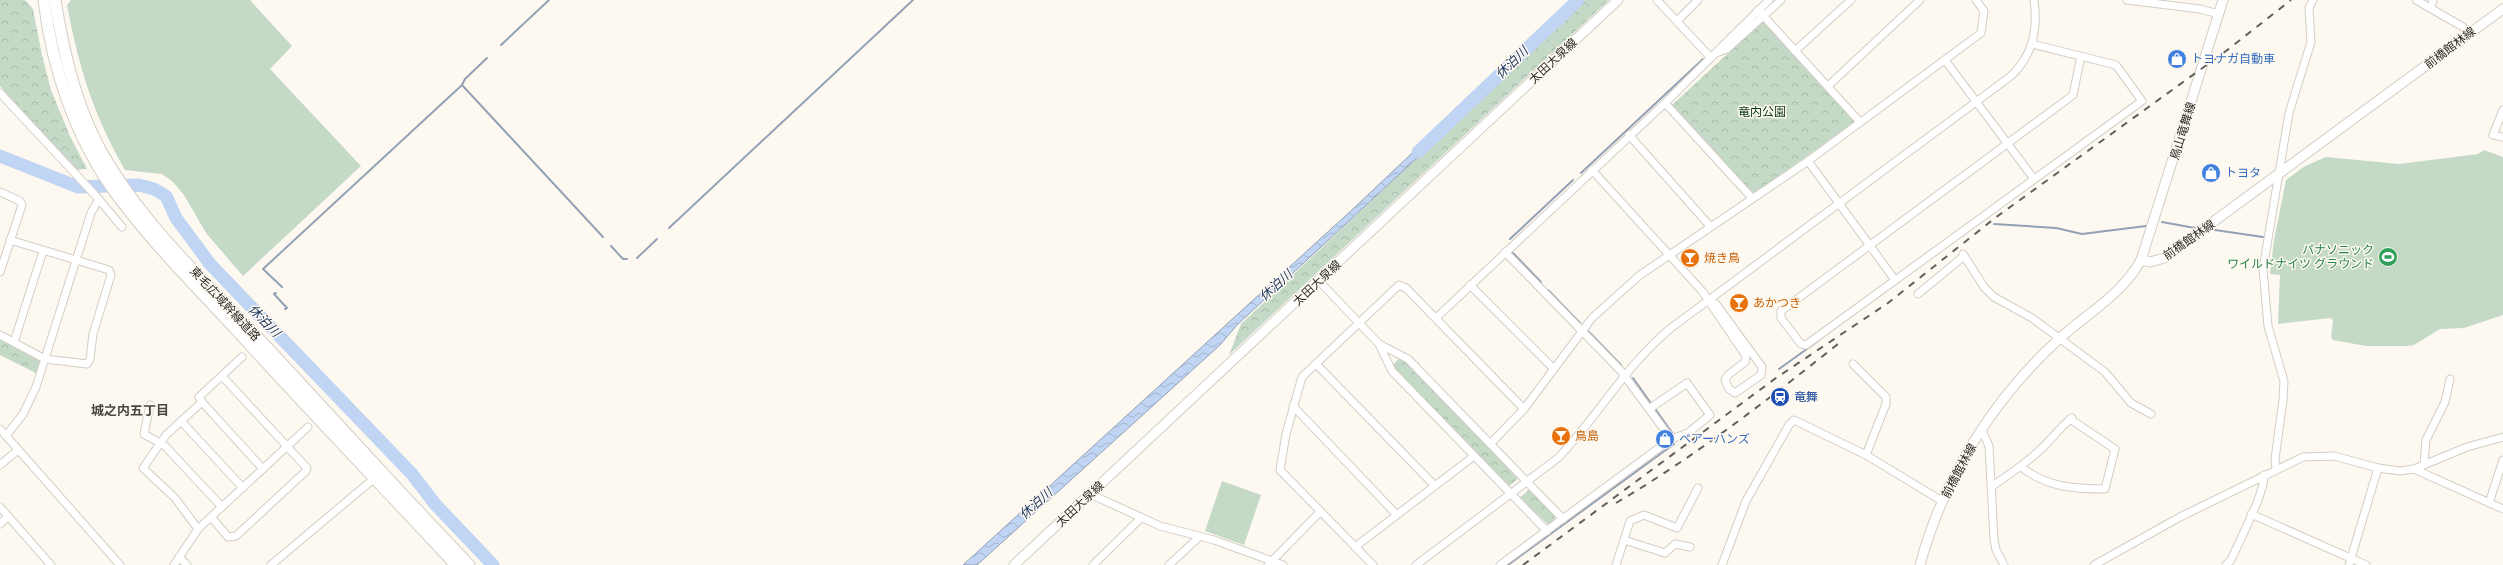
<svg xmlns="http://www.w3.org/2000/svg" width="2503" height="565" viewBox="0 0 2503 565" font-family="'Nunito Sans','Noto Sans JP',sans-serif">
<defs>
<pattern id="forest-crowns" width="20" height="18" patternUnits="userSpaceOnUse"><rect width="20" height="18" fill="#c5d9c7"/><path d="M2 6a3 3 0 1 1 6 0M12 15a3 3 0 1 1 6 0" fill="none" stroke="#a9baab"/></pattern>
<pattern id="water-waves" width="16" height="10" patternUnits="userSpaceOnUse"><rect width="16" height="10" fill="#c0d4f3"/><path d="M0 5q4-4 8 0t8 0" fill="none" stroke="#a5b6d0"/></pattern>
</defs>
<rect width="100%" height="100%" fill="#fef9f0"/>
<g fill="#c5d9c7">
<path d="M71,0h179l42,46 -22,23 91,97 -118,110 -37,-43 -22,-38 -11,-13 -11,-8 -37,-4c-32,-56 -46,-102 -58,-165z"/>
<path d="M2484,150l19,7v158l-39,13 -24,1 -26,16 -7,1h-41l-33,-6 -2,-3 2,-17 -3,-2 -52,6 2,-49 -10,-1 4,-34 12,-60 19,-14 21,-9 73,7 79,-10z"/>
<path d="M1222,481l39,14 -17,50 -39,-14z"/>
</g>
<g fill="url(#forest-crowns)">
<path d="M0,0h25l8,9 9,46 9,35 19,46 17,33 -11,1 -76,-84z"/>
<path d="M1584,0h25l-380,355 12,-31z"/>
<path d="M1762,22l4,1 88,96v4l-98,69h-6l-78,-87z"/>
<path d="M0,338l38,20 2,6 -4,9 -36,-18z"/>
<path d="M1399,358l7,3 114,116 -12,10 -112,-114 -3,-8z"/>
<path d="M1531,488l26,28 -8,9 -30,-27z"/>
</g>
<path fill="url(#water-waves)" stroke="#93a1b6" d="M1429,137l4,6 -196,182 -17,20 -243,220h-14l391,-357z"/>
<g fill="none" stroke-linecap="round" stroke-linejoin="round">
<g stroke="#93a1b6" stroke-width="2">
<path d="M501,45l48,-45"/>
<path d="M462,85l141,152"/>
<path d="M1581,173l122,-114"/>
<path d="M2162,222l33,6"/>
<path d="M1994,224l62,4 26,6 64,-8"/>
<path d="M669,228l244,-228"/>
<path d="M2215,230l48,7"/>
<path d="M1510,239l63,-59"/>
<path d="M611,246l12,13h4"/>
<path d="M1513,253l28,29"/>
<path d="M637,258l20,-19"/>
<path d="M282,287l-19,-18 199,-184 3,-6 22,-21"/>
<path d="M1548,290l32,33"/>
<path d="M276,293l-2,1 13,14 -2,1"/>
<path d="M1588,331l33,34"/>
<path d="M1779,369l39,-28"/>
<path d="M1633,378l17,24"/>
<path d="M1656,410l17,24"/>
<path d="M1508,565l166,-121"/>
</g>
<g stroke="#c0d4f3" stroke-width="13">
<path d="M1418,152l160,-152"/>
<path d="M0,156l78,31 61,-2 15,4 12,7 10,22 34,46 202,210 23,30 58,61"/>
</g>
<defs>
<g id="minor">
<path d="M1657,0l54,58"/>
<path d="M2127,0l73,9 19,5"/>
<path d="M2416,0l47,27 6,7"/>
<path d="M2431,8l2,-8"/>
<path d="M1758,10l102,112"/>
<path d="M1677,21l21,-21"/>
<path d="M2032,44l84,21 26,36 -336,244 -5,-1 -20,-26v-7l292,-216 8,-39"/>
<path d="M1795,51l56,-51"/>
<path d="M1716,53l11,-4 54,-49"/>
<path d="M1945,60l89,119"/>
<path d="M1828,86l92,-86"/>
<path d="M0,93l96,103 26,31"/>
<path d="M1665,103l87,95"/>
<path d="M2503,110l-10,25 10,2"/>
<path d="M1629,135l81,91"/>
<path d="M1808,161l87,119"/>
<path d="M1592,170l110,121 44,65 -1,6 -17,13 -3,5 4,9 6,4 26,-18 1,-8 -46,-63 -7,-4"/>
<path d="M0,192l20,9 2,4 -22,67"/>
<path d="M1505,252l116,119 50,68"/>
<path d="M1963,254l21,33 10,10 38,21 73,54 26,31 20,11"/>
<path d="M1319,281l60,63 29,15 155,160"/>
<path d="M1470,285l83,83"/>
<path d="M1918,294l46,-38"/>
<path d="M1436,318l229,-215 104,-103"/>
<path d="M0,335l45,24 42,5 3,-5 3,-25 18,-59 -2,-5 -99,-30"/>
<path d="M14,342l29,-91"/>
<path d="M1379,344l13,27 155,160"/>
<path d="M1316,364l118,121"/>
<path d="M1853,364l33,33v7l-20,51"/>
<path d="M202,402l61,67"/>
<path d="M150,405l-6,29 21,12 57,61"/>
<path d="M1293,406l103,108"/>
<path d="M181,421l62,67"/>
<path d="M0,429l120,136"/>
<path d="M1982,430l7,16 5,93 2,11 8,15"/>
<path d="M6,436l17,-22 13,-27 55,-174 8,-14"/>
<path d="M1491,443l33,-34 68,-91 48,-43 168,-114 173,-128 3,-22 -8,-11"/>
<path d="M2424,464l2,-24 19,-38 5,-23"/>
<path d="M0,465l18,-15"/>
<path d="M2021,467c26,20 52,22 84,22l10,-40 -45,-30"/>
<path d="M2414,469l89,40"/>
<path d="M2276,470l-1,-11 8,-59 1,-19 -16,-55 -5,-57 26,-156 22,-71 -2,-34 4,-8"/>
<path d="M1991,487c17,-12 35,-23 50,-38 11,-10 19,-22 31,-31"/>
<path d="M1090,494l70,32 54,14 69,25"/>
<path d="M2489,503l14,-43"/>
<path d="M0,507l51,58"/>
<path d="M2251,514l115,51"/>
<path d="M212,518l16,19 8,-1 70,-65 1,-3 -85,-92"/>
<path d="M0,524l8,-8"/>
<path d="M198,529l-23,-31 -32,-30 23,-33 36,-33 -3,-5 43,-40"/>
<path d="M1624,540l41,13 10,-9 15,3"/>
<path d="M1355,547l119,-91"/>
<path d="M179,557l8,8"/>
<path d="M174,565l24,-36 110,-102"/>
<path d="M271,565l106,-89"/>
<path d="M1093,565l48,-47"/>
<path d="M1169,565l30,-28"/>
<path d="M1268,565l52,-53"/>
<path d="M1373,565l-93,-95 6,-36 16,-57 97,-92 7,3 118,121"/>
<path d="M1416,565l142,-107c40,-42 68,-93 113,-130l340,-252c22,-21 27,-46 23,-76"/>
<path d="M1500,565l171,-126 17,-6 22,-18 -23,-32 -38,26"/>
<path d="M1616,565l14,-44 14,-6 33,13 21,-40"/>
<path d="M1722,565l24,-64 43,-76 5,-5 72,35 76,46"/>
<path d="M2094,565l86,-48 123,-60 31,-1 44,12 22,3 14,-2 53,-22 36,-10"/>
<path d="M2226,565l5,-5c8,-19 34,-67 33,-85"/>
<path d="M2349,565l29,-97"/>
</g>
<g id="major">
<path d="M2141,260l9,2 14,-4 339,-249"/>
<path d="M1014,565l604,-565"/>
<path d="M1920,565c23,-86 73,-166 138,-225 29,-27 63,-44 83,-80l82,-260"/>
</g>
<g id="highway">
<path d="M44,0c8,68 32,140 74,196 40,54 90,102 135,152 67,73 135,144 203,217"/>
<path d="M55,0c8,49 19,99 42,144 40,75 104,134 162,195 70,75 139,152 210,226"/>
</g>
</defs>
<use href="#minor" stroke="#d3cdc5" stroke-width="9"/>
<use href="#major" stroke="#d3cdc5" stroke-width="11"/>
<use href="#highway" stroke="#d3cdc5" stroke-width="13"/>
<use href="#minor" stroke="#fff" stroke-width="7"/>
<use href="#major" stroke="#fff" stroke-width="9"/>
<use href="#highway" stroke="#fff" stroke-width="11"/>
<g stroke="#63605c" stroke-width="2" stroke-dasharray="7 7" stroke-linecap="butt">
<path d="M1616,503c80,-47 154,-105 227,-163"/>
<path d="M1523,565l253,-187 112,-75 107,-85 231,-167 65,-51"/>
</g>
</g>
<defs>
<symbol id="shop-disc" viewBox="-11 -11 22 22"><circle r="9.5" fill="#3f7fe0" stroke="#fef9f0"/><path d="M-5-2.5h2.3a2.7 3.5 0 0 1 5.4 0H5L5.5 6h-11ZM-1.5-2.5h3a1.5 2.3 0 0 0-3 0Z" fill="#fff"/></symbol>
<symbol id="stadium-disc" viewBox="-11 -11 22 22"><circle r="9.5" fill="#2e9e5b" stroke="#fef9f0"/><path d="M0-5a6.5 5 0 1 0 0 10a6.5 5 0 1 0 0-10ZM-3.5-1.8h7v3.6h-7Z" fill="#fff"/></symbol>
<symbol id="bar-disc" viewBox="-11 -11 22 22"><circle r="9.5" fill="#e8710a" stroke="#fef9f0"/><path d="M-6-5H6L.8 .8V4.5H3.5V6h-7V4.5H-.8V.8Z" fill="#fff"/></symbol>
<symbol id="station-disc" viewBox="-11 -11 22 22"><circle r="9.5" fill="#1a4fb4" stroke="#fef9f0"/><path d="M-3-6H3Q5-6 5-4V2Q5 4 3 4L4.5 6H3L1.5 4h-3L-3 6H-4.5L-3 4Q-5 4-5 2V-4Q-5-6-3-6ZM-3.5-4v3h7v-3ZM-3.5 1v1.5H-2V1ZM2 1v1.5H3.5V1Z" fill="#fff"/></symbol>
</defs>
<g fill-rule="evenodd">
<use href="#shop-disc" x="2166" y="48" width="22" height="22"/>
<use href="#shop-disc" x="2200" y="162" width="22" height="22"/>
<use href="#stadium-disc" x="2377" y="246" width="22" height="22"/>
<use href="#bar-disc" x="1679" y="247" width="22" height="22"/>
<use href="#bar-disc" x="1728" y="292" width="22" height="22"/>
<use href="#station-disc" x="1769" y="386" width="22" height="22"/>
<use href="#bar-disc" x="1550" y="425" width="22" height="22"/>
<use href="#shop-disc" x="1654" y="428" width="22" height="22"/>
</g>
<g text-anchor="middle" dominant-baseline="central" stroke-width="3" stroke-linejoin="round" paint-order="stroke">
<g font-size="12" fill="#2b2926" stroke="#fef9f0">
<text transform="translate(2450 48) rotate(-37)">前橋館林線</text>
<text transform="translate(1553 61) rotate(-43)">太田大泉線</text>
<text transform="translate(2183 131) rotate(-73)">鳥山竜舞線</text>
<text transform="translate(2189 240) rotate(-35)">前橋館林線</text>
<text transform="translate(1317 283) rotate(-43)">太田大泉線</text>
<text transform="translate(225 304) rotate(47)">東毛広域幹線道路</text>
<text transform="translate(1959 471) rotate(-62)">前橋館林線</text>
<text transform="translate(1080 504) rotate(-43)">太田大泉線</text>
</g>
<g font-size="12" fill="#366cbe" stroke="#fef9f0" text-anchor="start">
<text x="2191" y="59">トヨナガ自動車</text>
<text x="2225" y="173">トヨタ</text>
<text x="1679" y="439">ペアーハンズ</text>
</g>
<g font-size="12" fill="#093915" stroke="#fef9f0">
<text x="1762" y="112">竜内公園</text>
</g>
<g font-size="12" fill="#27864d" stroke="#fef9f0" text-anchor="end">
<text x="2374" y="250">パナソニック<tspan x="2374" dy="14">ワイルドナイツ グラウンド</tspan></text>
</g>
<g font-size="12" fill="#c56008" stroke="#fef9f0" text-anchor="start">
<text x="1704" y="258">焼き鳥</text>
<text x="1753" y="303">あかつき</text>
<text x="1575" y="436">鳥島</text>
</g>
<g font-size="12" fill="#164399" stroke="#fef9f0" text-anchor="start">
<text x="1794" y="397">竜舞</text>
</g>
<g font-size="13" font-style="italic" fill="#1f3862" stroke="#fef9f0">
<text transform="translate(1512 63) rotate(-44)">休泊川</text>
<text transform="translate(1276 286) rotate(-42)">休泊川</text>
<text transform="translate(264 321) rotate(46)">休泊川</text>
<text transform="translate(1036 504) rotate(-42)">休泊川</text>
</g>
<g font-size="13" font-weight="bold" fill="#4a463f" stroke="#fef9f0">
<text x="130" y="411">城之内五丁目</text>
</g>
</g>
</svg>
